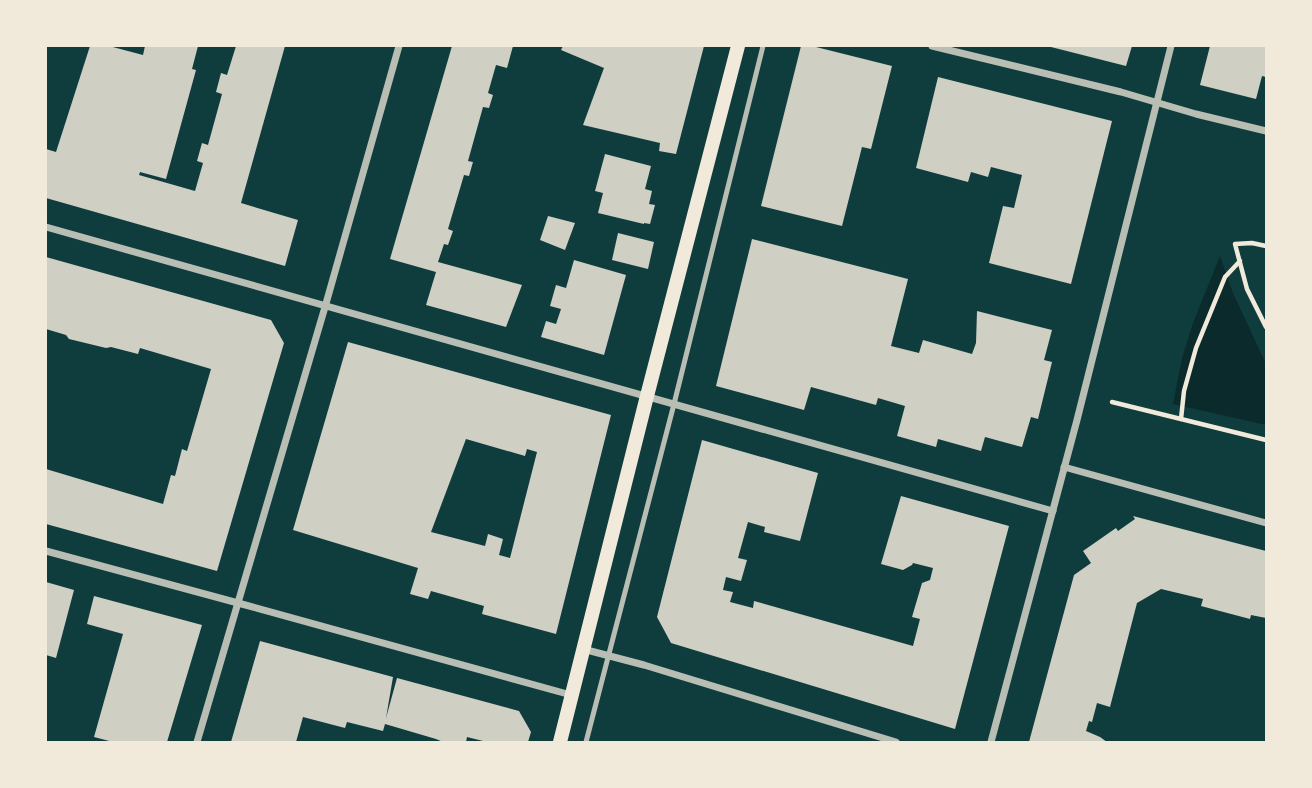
<svg xmlns="http://www.w3.org/2000/svg" width="1312" height="788" viewBox="0 0 1312 788" font-family="'PT Sans Narrow',sans-serif">
<rect width="100%" height="100%" fill="#0f3d3e"/>
<path fill="#0a2a2b" d="M1220,256l13,37 33,71v61l-93,-21 9,-46 11,-35z"/>
<g fill="#cfcfc3" fill-rule="evenodd">
<path d="M90,46h19l34,9 2,-9h53l-6,23 4,1 -30,109 -26,-7 -1,3 56,16 8,-28 -6,-2 5,-18 6,2 14,-51 -6,-2 5,-19 6,2 9,-29h49l-44,157 57,17 -13,46 -239,-68v-49l10,3z"/>
<path d="M452,46h61l-6,22 -11,-3 -8,28 5,2 -4,13 -6,-1 -15,54 5,1 -4,14 -5,-1 -16,54 5,2 -5,14 -4,-1 -6,18 84,23 -16,42 -80,-22 10,-33 -46,-13z"/>
<path d="M563,46h141l-28,108 -17,-3 1,-8 -77,-18 21,-57 -43,-18z"/>
<path d="M801,46h11l80,20 -21,83 -9,-2 -20,79 -81,-20z"/>
<path d="M1047,46h85l-6,20z"/>
<path d="M1210,46h56v31l-4,-1 -6,23 -56,-14z"/>
<path d="M938,77l174,44 -41,163 -82,-21 14,-57 11,2 8,-33 -31,-8 -3,10 -17,-5 -3,10 -52,-14z"/>
<path d="M605,154l46,12 -6,23 7,2 -3,13 6,1 -5,19 -6,-1v1l-46,-11 5,-20 -8,-2z"/>
<path d="M548,216l27,7 -10,27 -25,-10z"/>
<path d="M618,233l36,9 -6,27 -36,-9z"/>
<path d="M752,239l156,40 -17,67 28,7 4,-13 49,14 4,-11 1,-32 75,19 -8,30 8,2 -14,57 -7,-2 -9,30 -37,-10 -4,14 -43,-12 -2,8 -39,-11 8,-30 -27,-8 -2,7 -65,-18 -7,23 -88,-24z"/>
<path d="M46,257l225,63 13,23 -67,228 -171,-47v-55l117,35 8,-29 4,1 7,-27 5,2 24,-82 -71,-21 -2,6 -27,-7 -5,1 -37,-9 -3,-4 -20,-6z"/>
<path d="M574,260l52,15 -22,80 -63,-18 5,-16 10,3 5,-15 -11,-3 6,-21 10,3z"/>
<path d="M348,342l263,73 -55,219 -74,-20 2,-8 -53,-15 -3,8 -18,-5 8,-26 -125,-38zM466,439l59,17 2,-7 10,3 -27,106 -11,-3 4,-16 -15,-5 -3,12 -54,-14z"/>
<path d="M702,440l116,33 -18,68 -36,-9 1,-5 -17,-5 -10,36 9,2 -6,21 -15,-4 -3,13 10,2 -3,10 23,6 1,-7 159,45 7,-27 -8,-2 10,-34 8,-3 3,-12 -20,-5 -1,2 -9,5 -22,-6 20,-68 108,30 -54,203 -284,-86 -14,-26z"/>
<path d="M1133,516l133,35v67l-15,-3 -1,4 -49,-13 2,-7 -42,-10 -24,14 -27,104 -13,-4 -5,19 -3,-1 -3,10 14,6 7,5h-78l45,-167 17,-12 -8,-12 33,-23 2,3 17,-12z"/>
<path d="M46,582l28,8 -18,68 -10,-3z"/>
<path d="M94,596l108,29 -35,117h-54l-19,-5 29,-103 -36,-10z"/>
<path d="M260,641l133,36 -7,41 11,-40 122,33 12,21 -3,10h-41l-20,-5 -1,5h-23l-7,-3 -51,-15 -2,7 -36,-9 -2,6 -42,-11 -7,25h-65z"/>
</g>
<g fill="none" stroke-linecap="round" stroke-linejoin="round">
<g stroke="#f1e9da" stroke-width="4.5">
<path d="M1266,246l-14,-3 -17,1 12,45 19,38"/>
<path d="M1112,402l154,38"/>
<path d="M1181,419l3,-28 12,-43 29,-71 15,-16"/>
</g>
<path stroke="#b8beb3" stroke-width="5" d="M586,742l88,-338 89,-358"/>
<g stroke="#b8beb3" stroke-width="7">
<path d="M932,46l189,46 75,22 70,17"/>
<path d="M46,227l1007,284"/>
<path d="M1064,467l202,56"/>
<path d="M46,551l192,52 333,92"/>
<path d="M583,649l61,16 252,77"/>
<path d="M197,742l128,-435 74,-261"/>
<path d="M991,742l86,-322 94,-374"/>
</g>
<path stroke="#f1e9da" stroke-width="14" d="M560,742l87,-346 91,-350"/>
</g>
<rect width="1312" height="788" fill="none" stroke="#f1e9da" stroke-width="94"/>
</svg>
